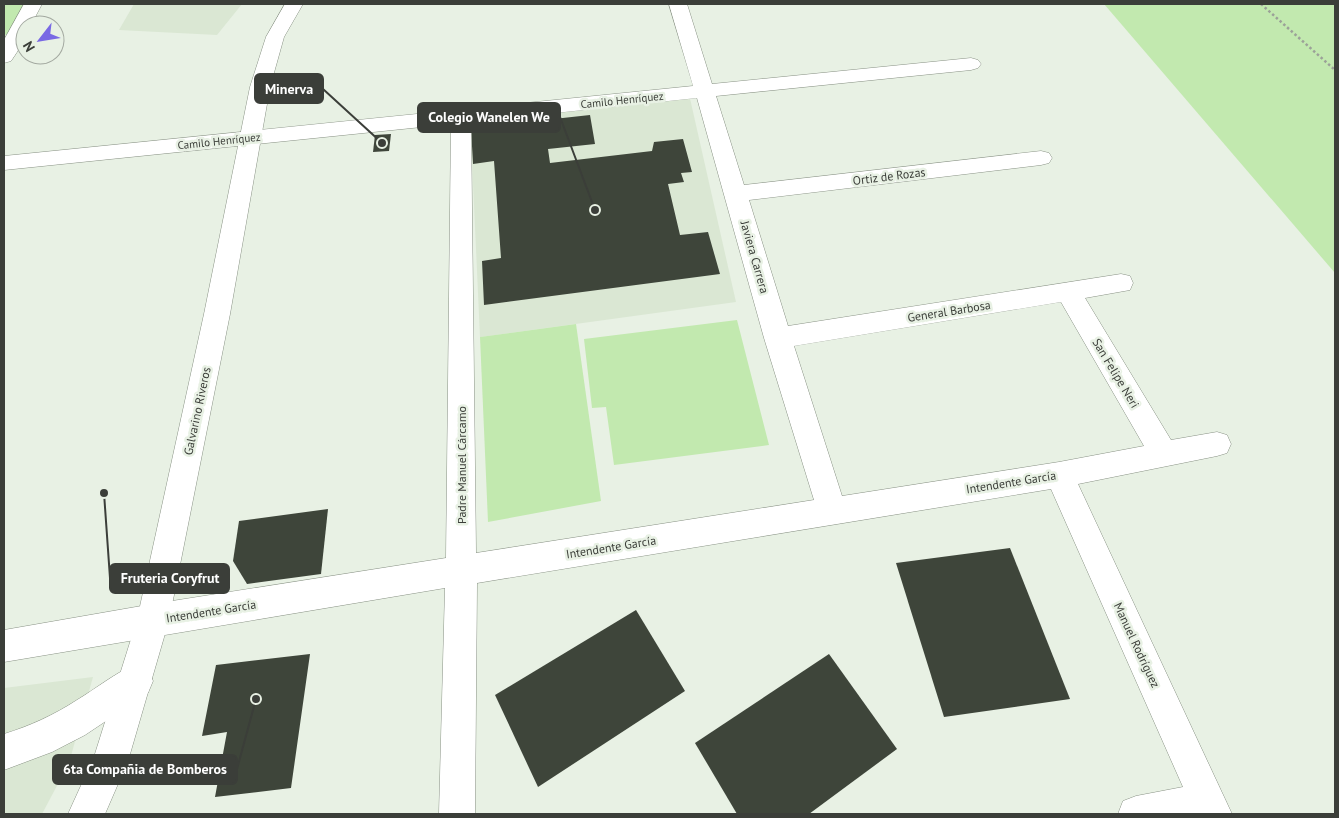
<svg xmlns="http://www.w3.org/2000/svg" width="1339" height="818" viewBox="0 0 1339 818" font-family="'PT Sans',sans-serif">
<rect width="100%" height="100%" fill="#e8f1e4"/>
<g fill="#dae7d3">
<path d="M134,4h108l-25,31 -98,-5z"/>
<path d="M689,94l47,208 -256,35 -10,-220z"/>
<path d="M93,677l-24,86 -27,51h-38v-126z"/>
</g>
<g fill="#c2e9af">
<path d="M4,4h22l-17,30 -5,1z"/>
<path d="M1104,4h231v269z"/>
<path d="M737,320l32,125 -155,20 -8,-58 -14,1 -8,-69z"/>
<path d="M576,324l25,177 -113,21 -8,-185z"/>
</g>
<g fill="#3e453a">
<path d="M590,115l5,29 -47,5 2,14 102,-12 2,-9 29,-3 9,33 -11,1 3,9 -16,2 12,51 28,-3 12,42 -236,31 -2,-44 19,-3 -7,-97 -21,3 -2,-36z"/>
<path d="M391,134l-2,17 -16,1 2,-17z"/>
<path d="M328,509l-7,65 -74,10 -14,-23 6,-40z"/>
<path d="M1010,548l60,151 -126,18 -48,-154z"/>
<path d="M636,610l49,81 -147,96 -43,-92z"/>
<path d="M310,654l-19,134 -76,9 12,-65 -25,4 14,-71z"/>
<path d="M829,654l68,95 -88,65h-72l-42,-71z"/>
</g>
<g fill="none" stroke-linecap="round" stroke-linejoin="round">
<defs>
<g id="minor">
<path d="M24,4h18l-11,21h-6c0,14 -6,25 -14,36l-7,2v-23z"/>
<path d="M669,4h18l25,80 259,-26 7,2 3,4 -3,4 -7,2 -255,26 28,89 297,-34 8,2 3,5 -3,5 -8,2 -292,35 39,126 333,-52 9,2 3,7 -3,7 -45,8 86,142 46,-8 10,3 4,9 -4,9 -10,3 -139,28 154,330h-114l5,-13 13,-5 47,-9 -132,-298 -574,94 -2,231h-36l6,-226 -441,74v-32l149,-26 293,-46 5,-434 -447,46v-14l689,-70zM697,98l67,240 50,162 -338,53 -5,-431zM1061,302l83,144 -85,16 -217,34 -48,-150z"/>
<path d="M136,664l12,5 5,12 -5,12 -63,42 -33,17 -48,18v-36c26,-8 50,-19 73,-34 20,-12 38,-27 59,-36z"/>
</g>
<path id="major" d="M285,4h18l-19,33 -14,50 -40,227 -61,306 -41,141 -23,53h-37l26,-57 43,-137 67,-306 46,-227 16,-50z"/>
</defs>
<use href="#minor" stroke="#899285" stroke-width="1"/>
<use href="#major" stroke="#899285" stroke-width="1"/>
<path stroke="#9ba198" stroke-width="2.5" stroke-dasharray="2.5 2.5" stroke-linecap="butt" d="M1261,4l74,66"/>
<use href="#minor" fill="#fff" fill-rule="evenodd"/>
<use href="#major" fill="#fff" fill-rule="evenodd"/>
</g>
<g text-anchor="middle" dominant-baseline="central" stroke-width="5" stroke-linejoin="round" paint-order="stroke">
<g font-size="11" fill="#3b3e39" stroke="#e8f1e4">
<text transform="translate(622 100) rotate(-6)">Camilo Henríquez</text>
<text transform="translate(219 141) rotate(-6)">Camilo Henríquez</text>
</g>
<g font-size="12" fill="#3b3e39" stroke="#e8f1e4">
<text transform="translate(889 176) rotate(-7)">Ortiz de Rozas</text>
<text transform="translate(755 257) rotate(74)">Javiera Carrera</text>
<text transform="translate(949 311) rotate(-9)">General Barbosa</text>
<text transform="translate(1116 373) rotate(59)">San Felipe Neri</text>
<text transform="translate(197 411) rotate(-78)">Galvarino Riveros</text>
<text transform="translate(461 465) rotate(-90)">Padre Manuel Cárcamo</text>
<text transform="translate(1011 482) rotate(-9)">Intendente García</text>
<text transform="translate(611 547) rotate(-9)">Intendente García</text>
<text transform="translate(211 611) rotate(-9)">Intendente García</text>
<text transform="translate(1137 645) rotate(65)">Manuel Rodríguez</text>
</g>
</g>
<path fill="none" stroke="#3b3e39" stroke-width="2" d="M382 143L323 89M595 210L560 117M104 493L110 578M256 699L237 769"/>
<g fill="#3b3e39" stroke="#e8f1e4" stroke-width="2">
<circle cx="382" cy="143" r="5"/>
<circle cx="595" cy="210" r="5"/>
<circle cx="104" cy="493" r="5"/>
<circle cx="256" cy="699" r="5"/>
</g>
<g fill="#3b3e39" stroke="#3b3e39" stroke-width="2">
<rect x="255" y="74" width="68" height="29" rx="5"/>
<rect x="418" y="103" width="142" height="29" rx="5"/>
<rect x="110" y="564" width="119" height="29" rx="5"/>
<rect x="53" y="755" width="184" height="29" rx="5"/>
</g>
<g font-size="14" text-anchor="middle" font-weight="bold" fill="#fff">
<text x="289" y="94">Minerva</text>
<text x="489" y="122">Colegio Wanelen We</text>
<text x="170" y="583">Fruteria Coryfrut</text>
<text x="145" y="774">6ta Compañia de Bomberos</text>
</g>
<rect width="1339" height="818" fill="none" stroke="#3b3e39" stroke-width="10"/>
<g transform="translate(40 40) rotate(239)"><circle r="24" fill="#e8f1e4" stroke="#a3a9a0"/>
<path d="M0-4L9 19L0 12L-9 19Z" fill="#7969e4"/>
<text y="-8" font-size="14" font-weight="bold" text-anchor="middle" fill="#3b3e39">N</text>
</g>
</svg>
